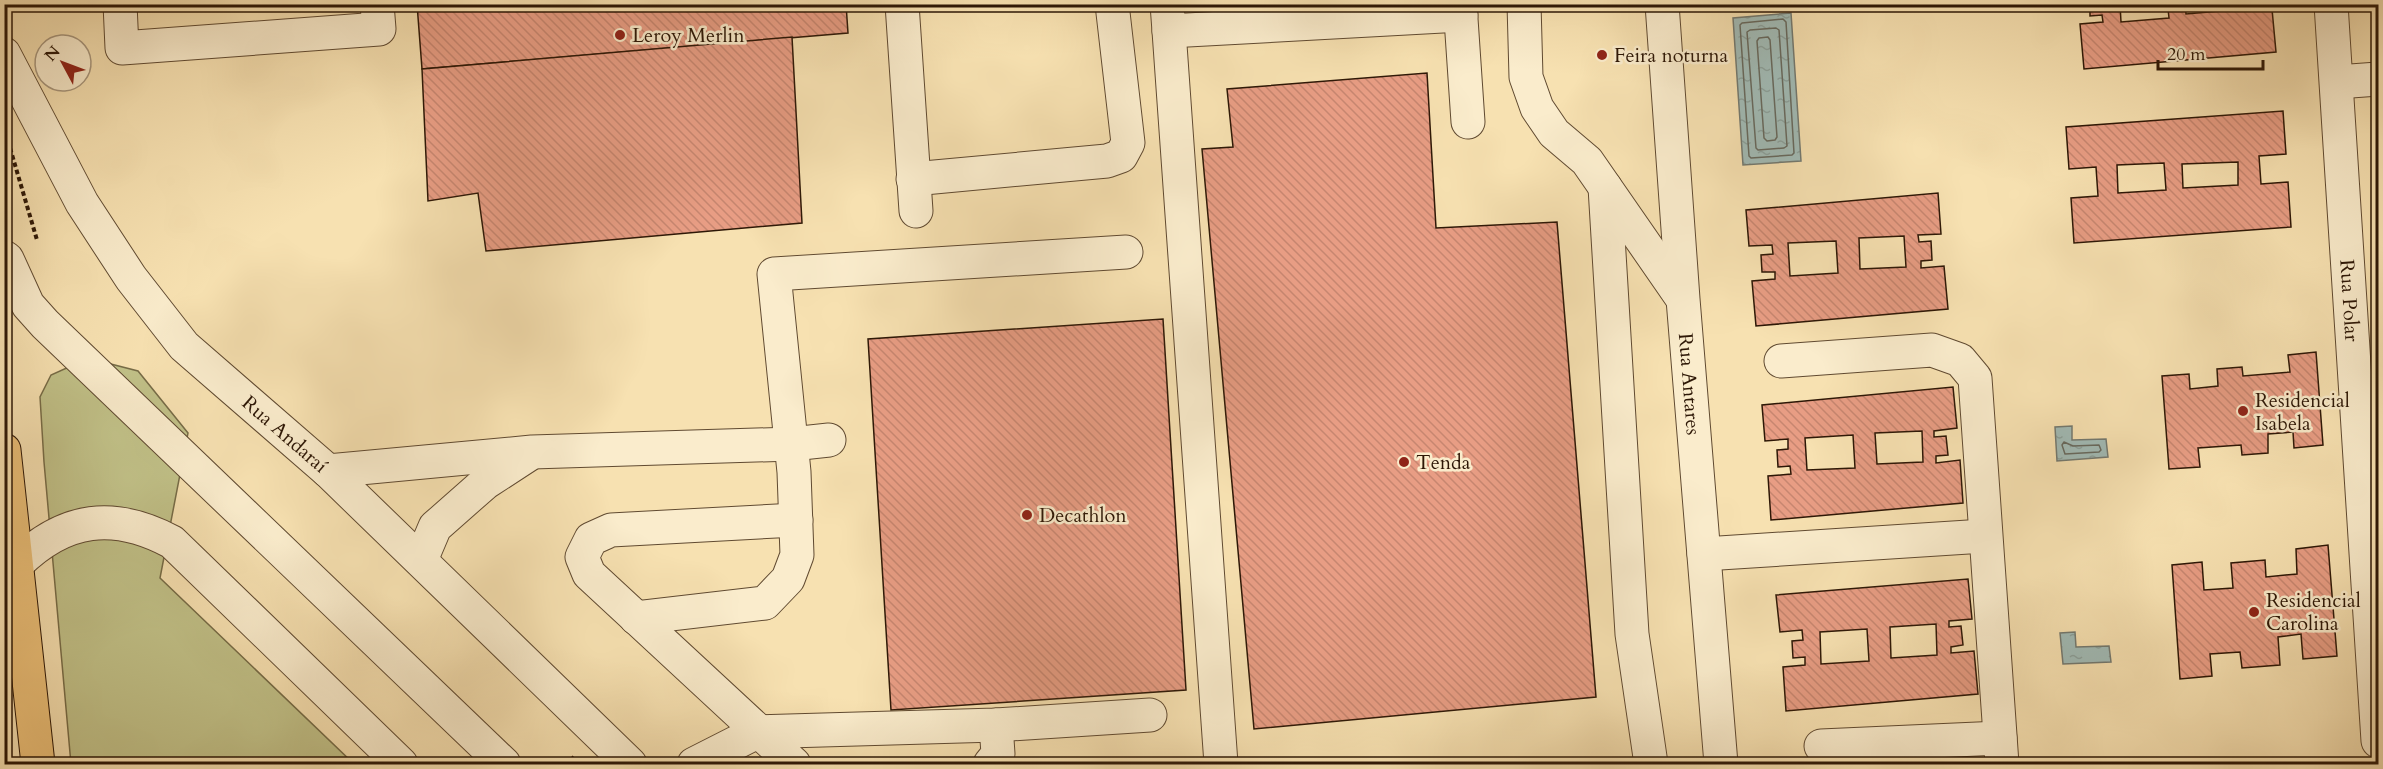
<svg xmlns="http://www.w3.org/2000/svg" width="2383" height="769" viewBox="0 0 2383 769" font-family="Cardo,serif">
<defs>
<pattern id="water-ripples" width="26" height="14" patternUnits="userSpaceOnUse" patternTransform="scale(1.5)"><rect width="26" height="14" fill="#a1bbb6"/><path d="M2 4q2-2 4 0t4 0M15 11q2-2 4 0t4 0" fill="none" stroke="#8ba09b"/></pattern>
<pattern id="building-back-hatch" width="6" height="6" patternUnits="userSpaceOnUse" patternTransform="scale(1.5)"><rect width="6" height="6" fill="#e89d84"/><path d="M-1 5l2 2M0 0l6 6M5-1l2 2" fill="none" stroke="#c78670"/></pattern>
</defs>
<rect width="100%" height="100%" fill="#f7e1b1"/>
<filter id="stains"><feTurbulence type="fractalNoise" baseFrequency=".00333" numOctaves="4"/><feColorMatrix values="0 0 0 0 .2 0 0 0 0 .09 0 0 0 0 .02 0 0 0 .5 -.17"/></filter>
<radialGradient id="worn" r=".72"><stop offset=".6" stop-color="#630" stop-opacity="0"/><stop offset="1" stop-color="#630" stop-opacity=".3"/></radialGradient>
<path fill="#c1c188" stroke="#776c47" stroke-width="1.5" d="M103,362l35,9 50,62 -28,145 194,186h-283l-27,-302 -4,-65 11,-22 20,-9z"/>
<g fill="url(#water-ripples)" stroke="#737970" stroke-width="1.5">
<path d="M1791,13l10,148 -58,4 -10,-147z"/>
<path d="M2072,426v14l34,-1 2,18 -51,4 -2,-34z"/>
<path d="M2075,632l1,15 33,-1 2,16 -48,2 -3,-31z"/>
</g>
<g fill="none" stroke-linecap="round" stroke-linejoin="round">
<g stroke="#67695e" stroke-width="1.5">
<path d="M1783,19l3,3 8,131 -2,2 -41,3 -2,-2 -9,-131 2,-2z"/>
<path d="M1776,28l3,2 8,116 -3,2 -26,2 -2,-2 -9,-116 3,-2z"/>
<path d="M1768,37l2,3 7,97 -2,3 -8,1 -3,-3 -7,-97 2,-3z"/>
<path d="M2064,442l9,4 26,-1 2,5 -2,2 -34,2 -3,-9z"/>
</g>
</g>
<g fill="url(#building-back-hatch)" stroke="#2d1706" stroke-width="1.5" fill-rule="evenodd">
<path d="M417,4h429l2,29 -426,36z"/>
<path d="M1731,4h28l-28,3z"/>
<path d="M2090,4h30l1,18 48,-4 -1,-9 -11,2 -1,-7h29l1,10 46,-4v-6h16l1,7 23,-2 4,43 -192,17 -4,-45 23,-2 -1,-7 -12,1z"/>
<path d="M792,37l10,186 -316,28 -8,-58 -50,8 -6,-132z"/>
<path d="M1427,73l9,155 121,-6 39,475 -342,32 -52,-580 31,-2 -6,-58z"/>
<path d="M2283,111l3,43 -27,2 2,28 27,-2 3,45 -217,16 -3,-45 27,-2 -2,-29 -27,2 -3,-42zM2238,162v23l-55,3 -1,-24zM2164,163l2,27 -48,3 -1,-28z"/>
<path d="M1938,193l3,41 -23,1 1,7 12,-1 1,19 -11,1v7l23,-2 4,43 -192,17 -4,-45 23,-2v-7h-13l-1,-17 12,-1 -1,-9 -23,1 -3,-36zM1904,236l2,31 -46,2 -1,-31zM1836,241l2,32 -48,3 -2,-33z"/>
<path d="M1163,319l23,371 -295,20 -23,-371z"/>
<path d="M2316,352l7,93 -29,3 -1,-16 -25,2v19l-26,2 -1,-10 -43,3 2,19 -31,2 -7,-93 27,-2 1,15 28,-3 -1,-17 25,-2 1,9 47,-4 -2,-17z"/>
<path d="M1953,387l4,41 -23,3v6l12,-1 2,19 -12,1v7l24,-3 3,43 -192,17 -3,-44 23,-2 -1,-8 -12,1 -1,-17 11,-1v-10l-23,2 -3,-36zM1922,431l1,31 -46,2 -2,-31zM1853,435l2,33 -48,2 -2,-32z"/>
<path d="M2328,545l9,111 -34,3 -2,-25 -23,3 2,28 -38,3 -2,-16 -30,2 2,22 -32,3 -8,-114 30,-3 2,28 29,-2 -2,-25 34,-3 1,17 31,-3 -1,-25z"/>
<path d="M1968,579l4,40 -23,2v6l12,-1 2,19 -12,2v6l23,-2 4,43 -192,17 -3,-44 22,-2v-8l-12,1 -1,-17 11,-1 -1,-10 -22,2 -4,-37zM1936,624l1,31 -46,3 -1,-31zM1867,629l2,32 -48,3 -1,-32z"/>
<path d="M2347,759v5h-28v-3z"/>
</g>
<g fill="none" stroke-linecap="round" stroke-linejoin="round">
<defs>
<g id="minor">
<path d="M120,4l2,44 257,-19 -2,-25"/>
<path d="M902,4l14,207"/>
<path d="M1167,4l2,27 292,-16"/>
<path d="M1460,4l8,118"/>
<path d="M1524,4l2,73 11,31 17,25 33,28 95,137"/>
<path id="s1" d="M1662,4l21,295 38,465"/>
<path id="s2" d="M2331,4l47,737"/>
<path d="M1169,31l52,733"/>
<path id="s3" d="M4,54l78,149 49,75 53,68 144,125 302,293"/>
<path d="M2337,82l41,-3"/>
<path d="M913,179l194,-18 14,-5 7,-13 -16,-139"/>
<path d="M1605,187l27,447 19,130"/>
<path d="M4,257l3,2 21,46 17,19 459,440"/>
<path d="M1781,361l151,-11 28,10 15,18 27,386"/>
<path d="M328,471l204,-19 260,-8 37,-4"/>
<path d="M1704,554l280,-18"/>
<path d="M421,560l14,-33 50,-44 43,-28"/>
<path d="M18,563c47,-46 96,-52 154,-21l229,222"/>
<path d="M636,618l129,-15 23,-24 9,-24 -3,-83 -20,-198 352,-22"/>
<path d="M1821,746l179,-8"/>
<path d="M694,764l63,-32 239,-7 154,-10"/>
<path d="M794,764l-205,-190 -7,-17 9,-18 20,-9 185,-10"/>
<path d="M990,764l8,-10 -2,-29"/>
</g>
<path id="major" d="M4,450l34,314"/>
</defs>
<use href="#minor" stroke="#604a31" stroke-width="35"/>
<use href="#major" stroke="#2d1706" stroke-width="35"/>
<g stroke="#2d1706" stroke-width="4" stroke-dasharray="4.5 3" stroke-linecap="butt">
<path d="M8,141l29,99"/>
<path d="M567,764l7,-7"/>
</g>
<use href="#minor" stroke="#faeccc" stroke-width="33"/>
<use href="#major" stroke="#ecc078" stroke-width="33"/>
</g>
<g fill="#8f2418" stroke="#faeccc" stroke-width="2">
<circle cx="620" cy="35" r="6"/>
<circle cx="1602" cy="55" r="6"/>
<circle cx="2243" cy="411" r="6"/>
<circle cx="1404" cy="462" r="6"/>
<circle cx="1027" cy="515" r="6"/>
<circle cx="2254" cy="612" r="6"/>
</g>
<g text-anchor="middle" dominant-baseline="central" stroke-width="5" stroke-linejoin="round" paint-order="stroke">
<g font-size="20" fill="#2d1706" stroke="#faeccc" text-anchor="start">
<text x="632" y="35">Leroy Merlin</text>
<text x="1614" y="55">Feira noturna</text>
<text x="2255" y="400">Residencial<tspan x="2255" dy="23">Isabela</tspan></text>
<text x="1416" y="462">Tenda</text>
<text x="1039" y="515">Decathlon</text>
<text x="2266" y="600">Residencial<tspan x="2266" dy="23">Carolina</tspan></text>
</g>
<g font-size="20" fill="#2d1706" stroke="#faeccc">
<text stroke="none"><textPath href="#s2" startOffset="297">Rua Polar</textPath></text>
<text stroke="none"><textPath href="#s1" startOffset="381">Rua Antares</textPath></text>
<text stroke="none"><textPath href="#s3" startOffset="478">Rua Andaraí</textPath></text>
</g>
</g>
<rect width="2383" height="769" fill="none" stroke="#f7e1b1" stroke-width="24"/>
<rect x="6" y="6" width="2371" height="757" fill="none" stroke="#2d1706" stroke-width="3"/>
<rect x="12" y="12" width="2359" height="745" fill="none" stroke="#2d1706" stroke-width="1.5"/>
<g transform="translate(63 63) rotate(311)"><circle r="28" fill="#faeccc" stroke="#a8977d" stroke-width="1.5"/>
<path d="M0-4.5L10 22L0 15L-10 22Z" fill="#8f2418"/>
<text y="-9" font-size="16" font-weight="bold" text-anchor="middle" fill="#2d1706">N</text>
</g>
<path d="M2158 60v9h105v-9" fill="none" stroke="#2d1706" stroke-width="3"/>
<text x="2167" y="60" font-size="18" fill="#2d1706" stroke="#faeccc" stroke-width="4.5" paint-order="stroke">20 m</text>
<rect width="100%" height="100%" filter="url(#stains)"/>
<rect width="100%" height="100%" fill="url(#worn)"/>
</svg>
